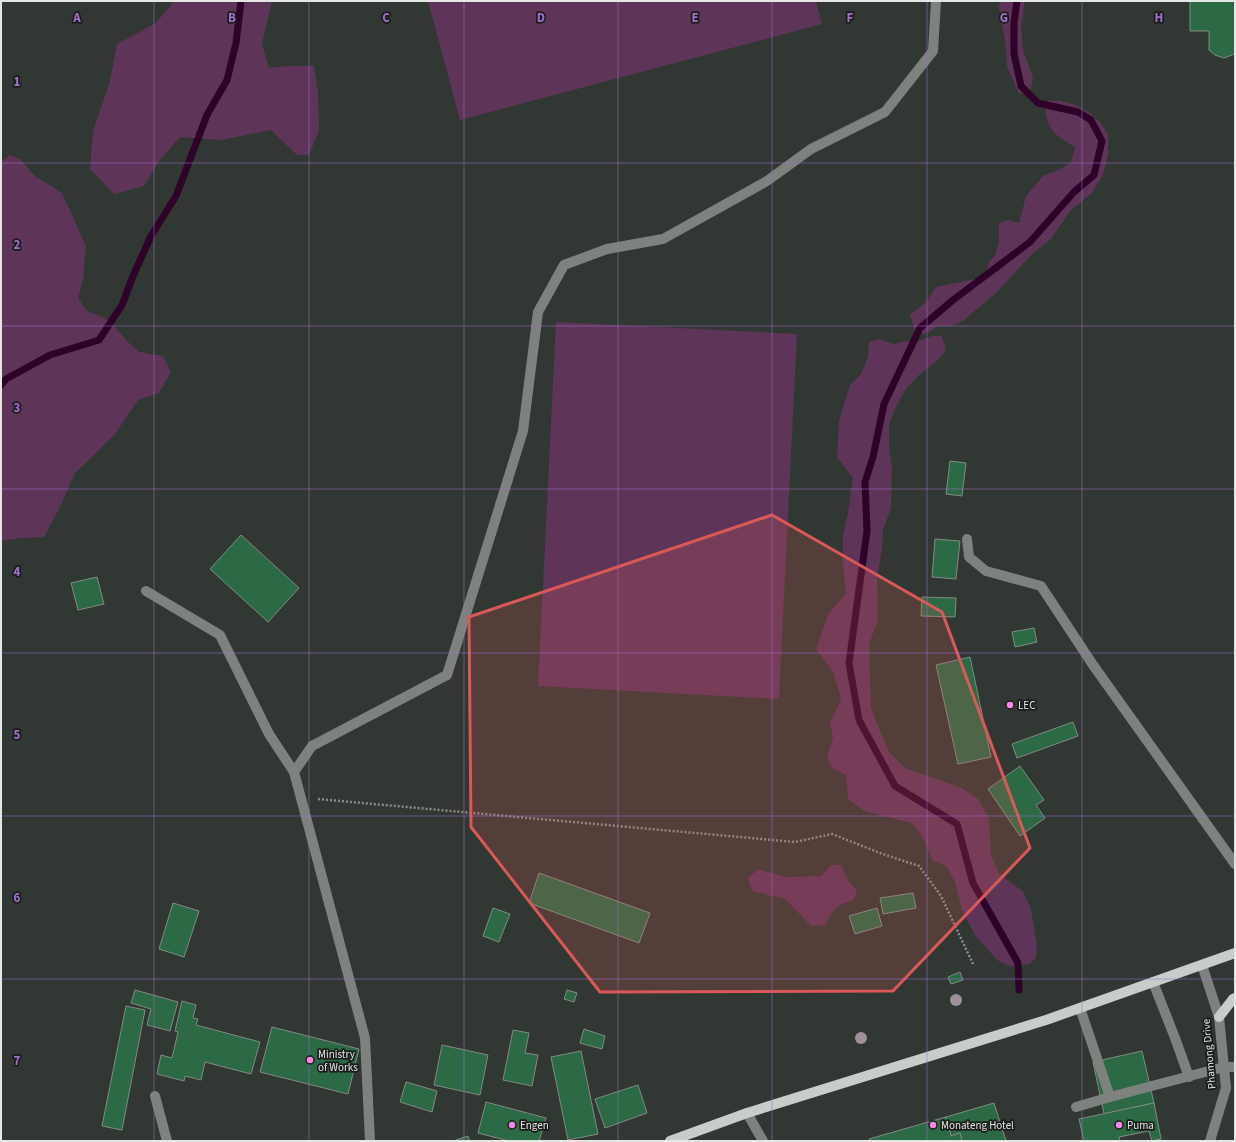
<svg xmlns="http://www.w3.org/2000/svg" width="1236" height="1142" viewBox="0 0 1236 1142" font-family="'Source Sans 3',sans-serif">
<rect width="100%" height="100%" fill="#313732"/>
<g fill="#5e3558">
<path d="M174,1h98l-10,43 7,24 18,-2h27l4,25 1,39 -10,25h-12l-26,-25 -50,10 -41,-3 -20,23 -16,26 -30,8 -24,-25 3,-38 17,-50 7,-37 39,-21z"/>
<path d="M428,1h388l6,23 -362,96z"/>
<path d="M1001,1h24l-4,25 2,24 10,27 -2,12 -12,5 -12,-28 -1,-20 -7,-40z"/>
<path d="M1048,101h13l15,4 14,8 10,9 8,12v21l-5,20 -11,18 -21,17 -21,30 -17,13 -36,39 -33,28 -13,6h-13l-9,6 -12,4 -7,-21 16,-13 10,-15 49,-10 3,-13 7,-9 4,-12v-20l9,-3 11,3 7,-27 18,-21 10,-3 17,-9 4,-16c-21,-13 -28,-16 -30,-42z"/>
<path d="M10,155l10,4 15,17 27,17 24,53 -3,34 -5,18 8,12 24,11 16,19 13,12 24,4 8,16 -12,21 -21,7 -23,34 -21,21 -19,18 -15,34 -16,30 -22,1 -21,3v-379z"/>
<path d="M556,322l241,12 -18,365 -241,-13z"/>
<path d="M932,336h10l4,14 -8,10 -18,14 -14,15 -9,16 -8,19v22l3,20 -1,42 -8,22 -1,19 -5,29 1,42 -9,24 2,63 10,27 9,19 15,15 57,20 16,11 11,19 2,37 9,20 23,16 8,18 6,36 -1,13 -7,6 -20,2 -12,-6 -7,-8 -15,-17 -13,-25 -7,-28 -9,-16 -13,-5 -9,-21 -12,-17 -48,-12 -16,-12 -2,-24 -14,-7 -5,-11 6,-19 -3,-15 11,-24 -8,-28 -17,-22 12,-34 18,-22 -3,-28v-29l6,-29 4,-29 -16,-21 2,-37 11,-35 11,-11 7,-17 1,-15 10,-3 14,5 14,-3 7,2z"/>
<path d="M831,865h10l8,17 8,9 -3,9c-18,5 -21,9 -28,25l-15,1 -27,-28 -16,-3 -16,-4 -4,-13 10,-9 28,8 35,-1z"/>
</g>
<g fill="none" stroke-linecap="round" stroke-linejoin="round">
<g stroke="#2f022a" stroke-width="7">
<path d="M1017,1l-3,22v31l7,32 17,17 40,9 13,8 11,21 -8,34 -20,17 -44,50 -77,58 -33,28 -36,76 -11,53 -8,25 2,49 -18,132 10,57 36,66 62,38 16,59 45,80 1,27"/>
<path d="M1,385l5,-6 44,-24 49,-15 23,-35 11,-29 18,-40 25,-40 31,-81 20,-35 9,-37 5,-42"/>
</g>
</g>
<g fill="#2b6a45" stroke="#838a85">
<path d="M1190,1h45v52l-3,2 -8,3 -9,-3 -6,-5v-19h-19z"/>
<path d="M950,461l16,2 -4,33 -16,-2z"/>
<path d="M241,535l58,53 -31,34 -58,-53z"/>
<path d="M935,539l25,2 -4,38 -24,-2z"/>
<path d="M97,577l7,27 -26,6 -7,-27z"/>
<path d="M922,597l34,1 -1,19 -34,-1z"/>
<path d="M1034,628l3,14 -22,5 -3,-15z"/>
<path d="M970,657l21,100 -33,7 -22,-99z"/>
<path d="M1073,722l5,14 -61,22 -5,-14z"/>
<path d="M1020,766l24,34 -8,5 9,13 -25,18 -32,-47z"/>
<path d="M539,873l111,40 -11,30 -110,-40z"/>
<path d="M913,893l3,15 -33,6 -3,-16z"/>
<path d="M173,903l26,8 -15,46 -25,-8z"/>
<path d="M493,908l17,6 -11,28 -16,-6z"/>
<path d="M877,908l5,18 -27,8 -6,-18z"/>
<path d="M960,972l3,8 -12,4 -3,-7z"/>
<path d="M135,990l43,12 -8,29 -23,-6 4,-16 -20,-6z"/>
<path d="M567,990l10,3 -3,9 -10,-3z"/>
<path d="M182,1001l14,4 -3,13 5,1 -2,6 64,17 -9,32 -46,-12 -4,18 -16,-4 -1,5 -27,-7 4,-19 11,3 6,-26 -3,-1z"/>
<path d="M126,1006l19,4 -23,120 -20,-4z"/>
<path d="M272,1027l87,22 -11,45 -88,-22z"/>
<path d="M584,1029l21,7 -3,13 -22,-6z"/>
<path d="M513,1030l16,3 -4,20 13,2 -6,31 -29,-6z"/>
<path d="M442,1045l46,10 -8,40 -46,-10z"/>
<path d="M581,1051l17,83 -30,6 -17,-83z"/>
<path d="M1142,1051l12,52 -50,11 -11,-52z"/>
<path d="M406,1082l31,9 -5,21 -32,-10z"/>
<path d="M638,1085l9,28 -42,15 -10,-29z"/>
<path d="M486,1102l60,16 -7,23h-30l-31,-8z"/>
<path d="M994,1103l12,38h-44l-2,-8 -9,3 -5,-19z"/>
<path d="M1154,1103l7,36 -9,2 -3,-10 -30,6 1,4h-36l-5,-22z"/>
<path d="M946,1117l5,19 9,-3 2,8h-92l-1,-2z"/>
<path d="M468,1136l2,5h-17z"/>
</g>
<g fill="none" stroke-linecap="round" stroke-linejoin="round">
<path stroke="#898e8a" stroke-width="2.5" stroke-dasharray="2 2" stroke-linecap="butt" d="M318,799l477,43 37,-8 48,19 39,13 22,30 33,70"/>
<g stroke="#7e827f" stroke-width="10">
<path d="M967,539l2,18 17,14 55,15 52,79 142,199"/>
<path d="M146,591l74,44 49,99 25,38 71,266 5,103"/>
<path d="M294,772l18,-26 135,-71 76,-244 15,-119 26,-47 43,-16 56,-10 104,-58 44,-32 74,-37 48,-61 3,-50"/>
<path d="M1202,965l17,52 7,71 -16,53"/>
<path d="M1153,982l22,56 14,39"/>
<path d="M1080,1008l30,89 114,-30h11"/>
<path d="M155,1096l12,45"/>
<path d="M1076,1107l34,-10"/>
<path d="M747,1113l16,28"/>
</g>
<g stroke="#c7cec9" stroke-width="10">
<path d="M1219,1017l14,-18 2,-1"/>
<path d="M670,1141l77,-28 299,-93 189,-67"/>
</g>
</g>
<g fill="#9e909b">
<circle cx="956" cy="1000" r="6"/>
<circle cx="861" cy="1038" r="6"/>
</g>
<path fill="#da5857" fill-opacity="0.2" stroke="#da5857" stroke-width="3" stroke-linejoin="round" d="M772,515l170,97 88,236 -137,143 -293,1 -129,-165 -2,-210z"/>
<path fill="none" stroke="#a06ecc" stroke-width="1" stroke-opacity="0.55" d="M154,1v1140M309,1v1140M464,1v1140M618,1v1140M772,1v1140M927,1v1140M1082,1v1140M1,163h1234M1,326h1234M1,489h1234M1,653h1234M1,816h1234M1,979h1234"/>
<g fill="#f987e8" stroke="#1b1d1b" stroke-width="1.5">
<circle cx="1010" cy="705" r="4"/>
<circle cx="310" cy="1060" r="4"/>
<circle cx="512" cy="1125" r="4"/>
<circle cx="933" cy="1125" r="4"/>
<circle cx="1119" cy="1125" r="4"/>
</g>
<g text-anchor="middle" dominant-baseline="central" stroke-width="3.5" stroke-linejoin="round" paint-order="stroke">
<g font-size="11" fill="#e4e8e5" stroke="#1b1d1b" text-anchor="start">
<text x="1018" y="705">LEC</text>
<text x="318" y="1054">Ministry<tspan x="318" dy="13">of Works</tspan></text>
<text x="520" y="1125">Engen</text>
<text x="941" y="1125">Monateng Hotel</text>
<text x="1127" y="1125">Puma</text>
</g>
<g font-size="11" fill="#e4e8e5" stroke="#1b1d1b">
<text transform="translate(1209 1054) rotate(-95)">Phamong Drive</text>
</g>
</g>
<g font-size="13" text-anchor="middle" font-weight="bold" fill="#a06ecc" stroke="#1b1d1b" stroke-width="3.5" stroke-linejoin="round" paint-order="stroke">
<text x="77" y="22">A</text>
<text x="232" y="22">B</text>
<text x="386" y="22">C</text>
<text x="541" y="22">D</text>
<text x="695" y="22">E</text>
<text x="850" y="22">F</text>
<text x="1004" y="22">G</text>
<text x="1159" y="22">H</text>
<text x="17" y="86">1</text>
<text x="17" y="249">2</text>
<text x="17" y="412">3</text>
<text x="17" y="576">4</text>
<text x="17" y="739">5</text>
<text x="17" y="902">6</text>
<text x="17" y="1065">7</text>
</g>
<rect width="1236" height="1142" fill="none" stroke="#e4e8e5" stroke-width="4"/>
</svg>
